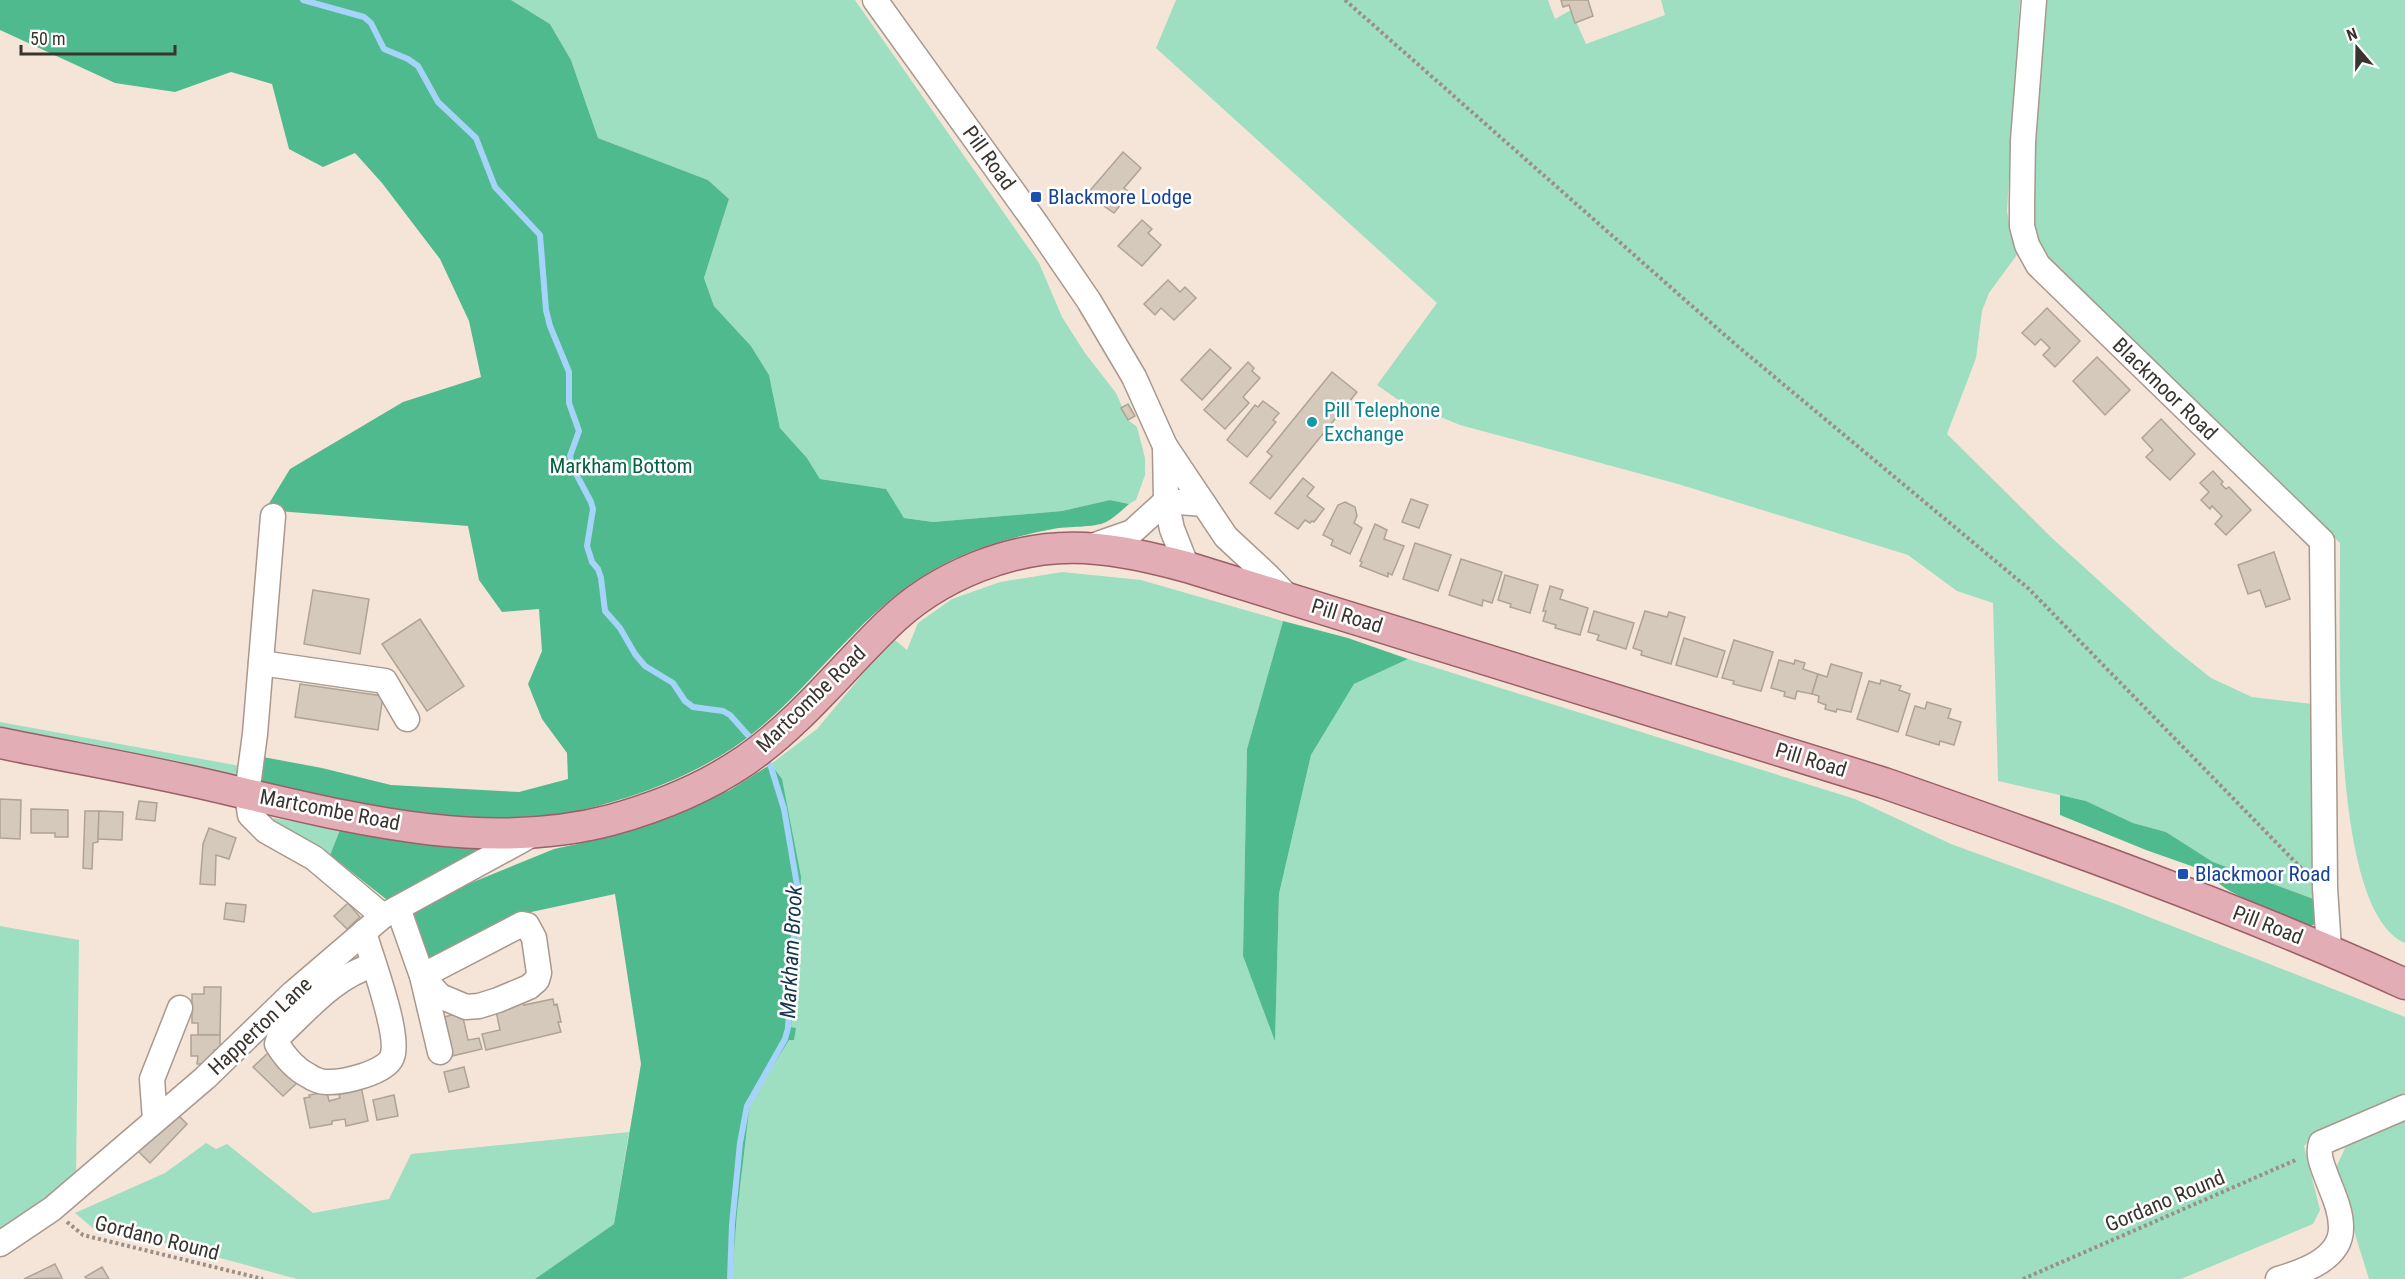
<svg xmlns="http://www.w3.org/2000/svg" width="2405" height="1279" viewBox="0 0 2405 1279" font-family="'Roboto Condensed',sans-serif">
<rect width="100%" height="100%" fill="#f5e5d8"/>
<g fill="#9ddfc0">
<path d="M511,0h344l184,263 23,54 23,36 31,40 12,27 9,7 8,31v17l-9,25 -7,4 -19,-4 -48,11 -129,11 -29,-4 -19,-29 -65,-10 -13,-21 -27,-30 -11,-53 -18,-29 -37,-40 -10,-28 25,-79 -21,-19 -110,-42 -27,-78 -21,-36z"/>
<path d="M1176,0h372l7,19 16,-9 15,34 79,-29 -4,-15h359l-13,211 3,18 9,23 -30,41 -7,18 -6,47 -29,76 106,105 118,107 40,32 41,19 61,7 6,197 -106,-39 -47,-30 -33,-9 -47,-22 -88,-20 -5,-178 -36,-12 -49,-36 -230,-71 -218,-59 -63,-26 -20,-14 60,-82 -281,-255z"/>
<path d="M2044,0h361v943c-78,-33 -64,-324 -65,-400l-298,-290 -8,-15 -5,-38z"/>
<path d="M1062,572l79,8 142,41 -36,128 -4,207 32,83 4,-145 32,-139 43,-71 54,-25 447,140 96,45 162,59 292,114v76l-88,40 -13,13 16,64 -7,14 -132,55h-1449l5,-66 13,-110 46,-75 -5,-1 -9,-248 -11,-15 46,-35 49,-59 29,-30 12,10 11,-27 34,-24 48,-17z"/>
<path d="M0,722l240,44 -3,17 -237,-46z"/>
<path d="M274,818l66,12 -10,25 -57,-34z"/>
<path d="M0,926l79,14 -3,235 -13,13 -63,45z"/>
<path d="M2405,1121v158h-36l-34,-109 11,-24z"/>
<path d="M629,1132l-15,92 -79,55h-238l-143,-39 -59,-10 -20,-17 90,-40 41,-30 10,6 11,-5 86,69 76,-14 22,-45z"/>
</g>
<g fill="#4fba8e">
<path d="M0,0h511l39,24 21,36 27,78 110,42 21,19 -25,79 10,28 37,40 18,29 11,53 27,30 13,21 66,10 18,29 29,4 129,-11 48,-11 19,4c-7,6 -15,14 -23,18 -12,6 -38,4 -53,7 -48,9 -95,23 -136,51 -61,40 -104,104 -160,150 -81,67 -219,100 -323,93 -19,-1 -38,-7 -57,-11 -40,-8 -80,-16 -120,-24l6,-31 59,11 69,17 128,7 49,-13 -1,-26 -25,-34 -14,-35 14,-33 -3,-42 -37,3 -23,-32 -11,-54 -203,-16 25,-41 113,-67 78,-25 -12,-56 -29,-62 -58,-76 -27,-30 -32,14 -34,-18 -17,-65 -41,-12 -56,20 -60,-9 -115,-53z"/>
<path d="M1283,621l65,17 60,21 -54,25 -43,71 -32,139 -4,147 -32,-85 4,-207z"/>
<path d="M771,764l11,15 19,98 -10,150 5,1 -2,12h-5l-39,63 -13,110 -5,66h-197l79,-55 27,-160 -26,-170 -93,20 -98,52 -17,-57 147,-60 60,-13 58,-19 58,-27z"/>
<path d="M2060,795l26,6 47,22 33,9 47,30 106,39 -1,22 -8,3 -7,-2 -45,-18 -30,-16 -31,-22 -51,-18 -86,-35z"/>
<path d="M340,830l163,14 -112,59 -61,-48z"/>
</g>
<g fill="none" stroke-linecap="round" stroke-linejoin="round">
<g stroke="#a6d3fa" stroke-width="6">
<path d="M303,0l61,17 7,6 13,26 24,10 10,7 20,36 38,36 19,49 45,48 6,75 4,16 19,46v31l10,28 -9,25 2,10 19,36 2,7 -6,37 5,16 6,7 3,9 4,33 15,17 15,26 10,12 28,17 12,18 8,6 30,4 7,4 25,28"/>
<path d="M730,1279l2,-55 8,-81 7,-37 38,-67 3,-11 9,-143 -13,-76 -13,-42 -7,-10"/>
</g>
</g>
<g fill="#d4c9ba" stroke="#aea394" stroke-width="1.5">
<path d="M1561,0h27l5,16 -18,7 -6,-18 -6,2z"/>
<path d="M1123,152l18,16 -17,20 6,5 -16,20 -27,-19z"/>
<path d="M1142,220l10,9 -4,4 13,12 -19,21 -24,-20z"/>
<path d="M1168,280l12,12 5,-5 11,11 -22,22 -13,-12 -6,7 -11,-11z"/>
<path d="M2047,308l33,33 -25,26 -12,-12 7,-7 -9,-9 -6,6 -13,-12z"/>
<path d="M1210,349l21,19 -29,32 -21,-20z"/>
<path d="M2097,357l33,33 -25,25 -32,-34z"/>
<path d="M1248,362l6,6 -2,3 8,7 -17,19 6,6 -24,26 -21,-19z"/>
<path d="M1332,372l25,20 -87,107 -20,-16 22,-27 -5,-4z"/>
<path d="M1263,401l16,12 -6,7 3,2 -29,35 -20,-17 28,-35 3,2z"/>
<path d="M1128,404l7,12 -7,4 -7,-12z"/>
<path d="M2161,419l34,35 -25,26 -24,-23 7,-7 -11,-12z"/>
<path d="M2213,471l10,11 -2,2 5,5 3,-2 22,23 -25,25 -11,-11 7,-8 -10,-10 -2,3 -9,-9 8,-8 -9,-9z"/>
<path d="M1303,478l11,9 -7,9 17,13 -10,13 -2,-1 -2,2 -5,-3 -7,9 -23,-16z"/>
<path d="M1411,499l17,6 -9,23 -17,-6z"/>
<path d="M1345,502l10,5 2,9 -3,7 8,5 -12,26 -19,-9 2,-5 -10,-5 15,-30z"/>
<path d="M1375,524l12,6 -3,9 20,7 -12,29 -4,-2v4l-28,-11 2,-4 -2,-1z"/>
<path d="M1415,543l36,12 -13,36 -35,-12z"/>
<path d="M2274,552l16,47 -24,8 -6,-17 -12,4 -10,-29z"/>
<path d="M1461,559l41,13 -10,31 -9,-3 -1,6 -33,-11z"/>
<path d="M1505,575l33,10 -8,28 -20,-6 1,-3 -13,-4z"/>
<path d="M1550,586l13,4 -3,9 28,9 -8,27 -25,-7 1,-3 -13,-4 3,-10h-3z"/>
<path d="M313,590l56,9 -9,55 -56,-10z"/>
<path d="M1594,611l40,12 -8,26 -29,-9 2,-5 -11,-3z"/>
<path d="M1645,611l22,6 2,-5 16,5 -14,47 -30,-9 1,-4 -9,-3z"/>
<path d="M420,619l44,67 -37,25 -45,-67z"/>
<path d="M1684,638l41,13 -8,26 -41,-12z"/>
<path d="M1734,640l39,12 -12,39 -28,-7 1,-3 -12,-3z"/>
<path d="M1779,660l15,4 1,-4 10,3 -2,6 15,5 -6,20 -15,-3 -2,8 -11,-3 1,-4 -14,-4z"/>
<path d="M1831,664l31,9 -11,39 -14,-3 -1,3 -11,-3 1,-4 -8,-3 1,-6 -7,-2 6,-20 9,3z"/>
<path d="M1881,680l20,6 -2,4 11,4 -12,38 -41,-13 12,-38 11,3z"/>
<path d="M300,684l83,12 -5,34 -83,-13z"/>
<path d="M1927,702l24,7 -3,9 13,4 -7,23 -14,-4 -1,4 -33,-10 9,-29 10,3z"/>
<path d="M0,799l21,1 -1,39 -20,-1z"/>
<path d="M139,801l18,2 -2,18 -19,-2z"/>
<path d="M31,809l37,1v27h-13v-4h-24z"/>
<path d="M85,811h14l-1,31 -5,1 -1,26 -9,-1z"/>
<path d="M99,811l24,1 -1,28 -24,-1z"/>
<path d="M209,828l27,10 -7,21 -13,-4 -1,30 -15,-1 3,-40z"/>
<path d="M226,903l20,2 -2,17 -20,-3z"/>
<path d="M348,903l12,14 -13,12 -13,-13z"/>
<path d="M204,987h17l-1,48h-22v-12h-6v-29h12z"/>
<path d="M553,999l1,6 3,-1 4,18h-3l3,10 -75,18 -4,-16 18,-4 -5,-24 28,-6 1,5z"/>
<path d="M462,1013l6,27 11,-2 3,11 -30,7 -9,-39z"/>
<path d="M191,1035h29v15h-6v6l-8,8h-9l1,-8h-7z"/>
<path d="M269,1052l28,31 -14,13 -30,-29z"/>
<path d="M464,1067l5,20 -20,5 -5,-20z"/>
<path d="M361,1086l7,35 -22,5 -1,-7 -13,2v3l-22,4 -6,-30 6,-1 -1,-2 18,-3 2,9 11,-3 -2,-7z"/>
<path d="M394,1095l4,21 -21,4 -4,-20z"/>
<path d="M177,1114l10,10 -37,39 -12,-12z"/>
<path d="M55,1264l7,14 -38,1z"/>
<path d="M102,1267l7,12h-22l-2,-2z"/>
</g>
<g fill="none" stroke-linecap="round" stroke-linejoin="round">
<defs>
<g id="minor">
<path d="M875,0l162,225 52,76 45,76 31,69 61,91 42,39 21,22"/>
<path d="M2034,0l-11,141 -1,63v22l5,19 11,20 284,276 3,347 4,61"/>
<path d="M1165,446l1,55 6,28 15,38"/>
<path d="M273,516l-18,218 -8,60 3,21 16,16 48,27 69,58"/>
<path d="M1089,547l43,-15 34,-31 38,3"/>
<path d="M261,663l124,18 22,38"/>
<path d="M398,908l24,68 18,76"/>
<path d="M522,924l5,1 7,13 5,35 -2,7 -8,7 -31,13 -19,6 -13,1 -26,-11 -18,-20z"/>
<path d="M364,932c7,26 37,103 28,125 -6,16 -50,26 -66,25 -5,0 -13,-3 -17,-6 -14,-7 -24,-19 -32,-32l3,-9c28,-26 55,-59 94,-70"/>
<path d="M155,1120l-3,-41 28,-71"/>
<path d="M0,1244l52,-35 153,-131 88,-85 90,-77 152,-83"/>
<path d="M2278,1279c24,-7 64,-20 63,-52 0,-17 -8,-33 -14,-49 -4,-11 -10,-23 -6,-35l84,-36"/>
</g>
<path id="major" d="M0,743c78,16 157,29 234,48 121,28 253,62 377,29 47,-13 94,-32 135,-60 53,-37 94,-89 140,-134 50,-50 128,-82 199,-78 35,2 68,10 102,19l697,216c175,61 351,124 521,201"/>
</defs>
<use href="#minor" stroke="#a8988d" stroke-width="27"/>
<use href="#major" stroke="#9c5f66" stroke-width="33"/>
<g stroke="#9a8f86" stroke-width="4" stroke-dasharray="3 3" stroke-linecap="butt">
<path d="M1345,0l390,344 294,245 274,281"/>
<path d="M67,1222l16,13 180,44"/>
<path d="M2023,1279l275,-120"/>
</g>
<use href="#minor" stroke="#fff" stroke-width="24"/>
<use href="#major" stroke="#e3adb5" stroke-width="30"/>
</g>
<g fill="#1a4fb4" stroke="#fff" stroke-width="2">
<rect x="1030" y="191" width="12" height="12" rx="3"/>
<rect x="2177" y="868" width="12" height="12" rx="3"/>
</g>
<circle fill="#0f9aa8" stroke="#fff" stroke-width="2" cx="1312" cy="422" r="6"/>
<g text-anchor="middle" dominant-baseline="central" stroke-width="5" stroke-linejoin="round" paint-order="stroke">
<g font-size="21" fill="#3a342f" stroke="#fff">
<text transform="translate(989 158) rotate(54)">Pill Road</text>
<text transform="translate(2165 389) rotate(44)">Blackmoor Road</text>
<text transform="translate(1347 616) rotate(17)">Pill Road</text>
<text transform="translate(811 699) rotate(-44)">Martcombe Road</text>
<text transform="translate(1811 760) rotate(17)">Pill Road</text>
<text transform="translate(330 810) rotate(11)">Martcombe Road</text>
<text transform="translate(2268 925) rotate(21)">Pill Road</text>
<text transform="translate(260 1026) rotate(-43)">Happerton Lane</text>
<text transform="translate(2165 1201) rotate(-23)">Gordano Round</text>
<text transform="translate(157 1238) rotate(14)">Gordano Round</text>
</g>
<g font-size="21" fill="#164399" stroke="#fff" text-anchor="start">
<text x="1048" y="197">Blackmore Lodge</text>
<text x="2195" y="874">Blackmoor Road</text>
</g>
<g font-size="21" fill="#0d838f" stroke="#fff" text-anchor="start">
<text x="1324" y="410">Pill Telephone<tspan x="1324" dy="24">Exchange</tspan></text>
</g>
<g font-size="21" fill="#085f42" stroke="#fff">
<text x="621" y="466">Markham Bottom</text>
</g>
<g font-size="22" font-style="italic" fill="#163650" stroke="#fff">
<text transform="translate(791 952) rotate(-87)">Markham Brook</text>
</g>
</g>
<g transform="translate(2357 48) rotate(340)" stroke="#ffffff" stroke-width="4.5" paint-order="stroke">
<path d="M0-4.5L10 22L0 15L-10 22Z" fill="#3a342f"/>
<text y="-9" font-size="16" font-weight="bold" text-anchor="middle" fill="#3a342f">N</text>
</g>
<path d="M21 45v9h154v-9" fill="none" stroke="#3a342f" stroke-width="3"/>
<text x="30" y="45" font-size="18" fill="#3a342f" stroke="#ffffff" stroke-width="4.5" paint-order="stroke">50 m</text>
</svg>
